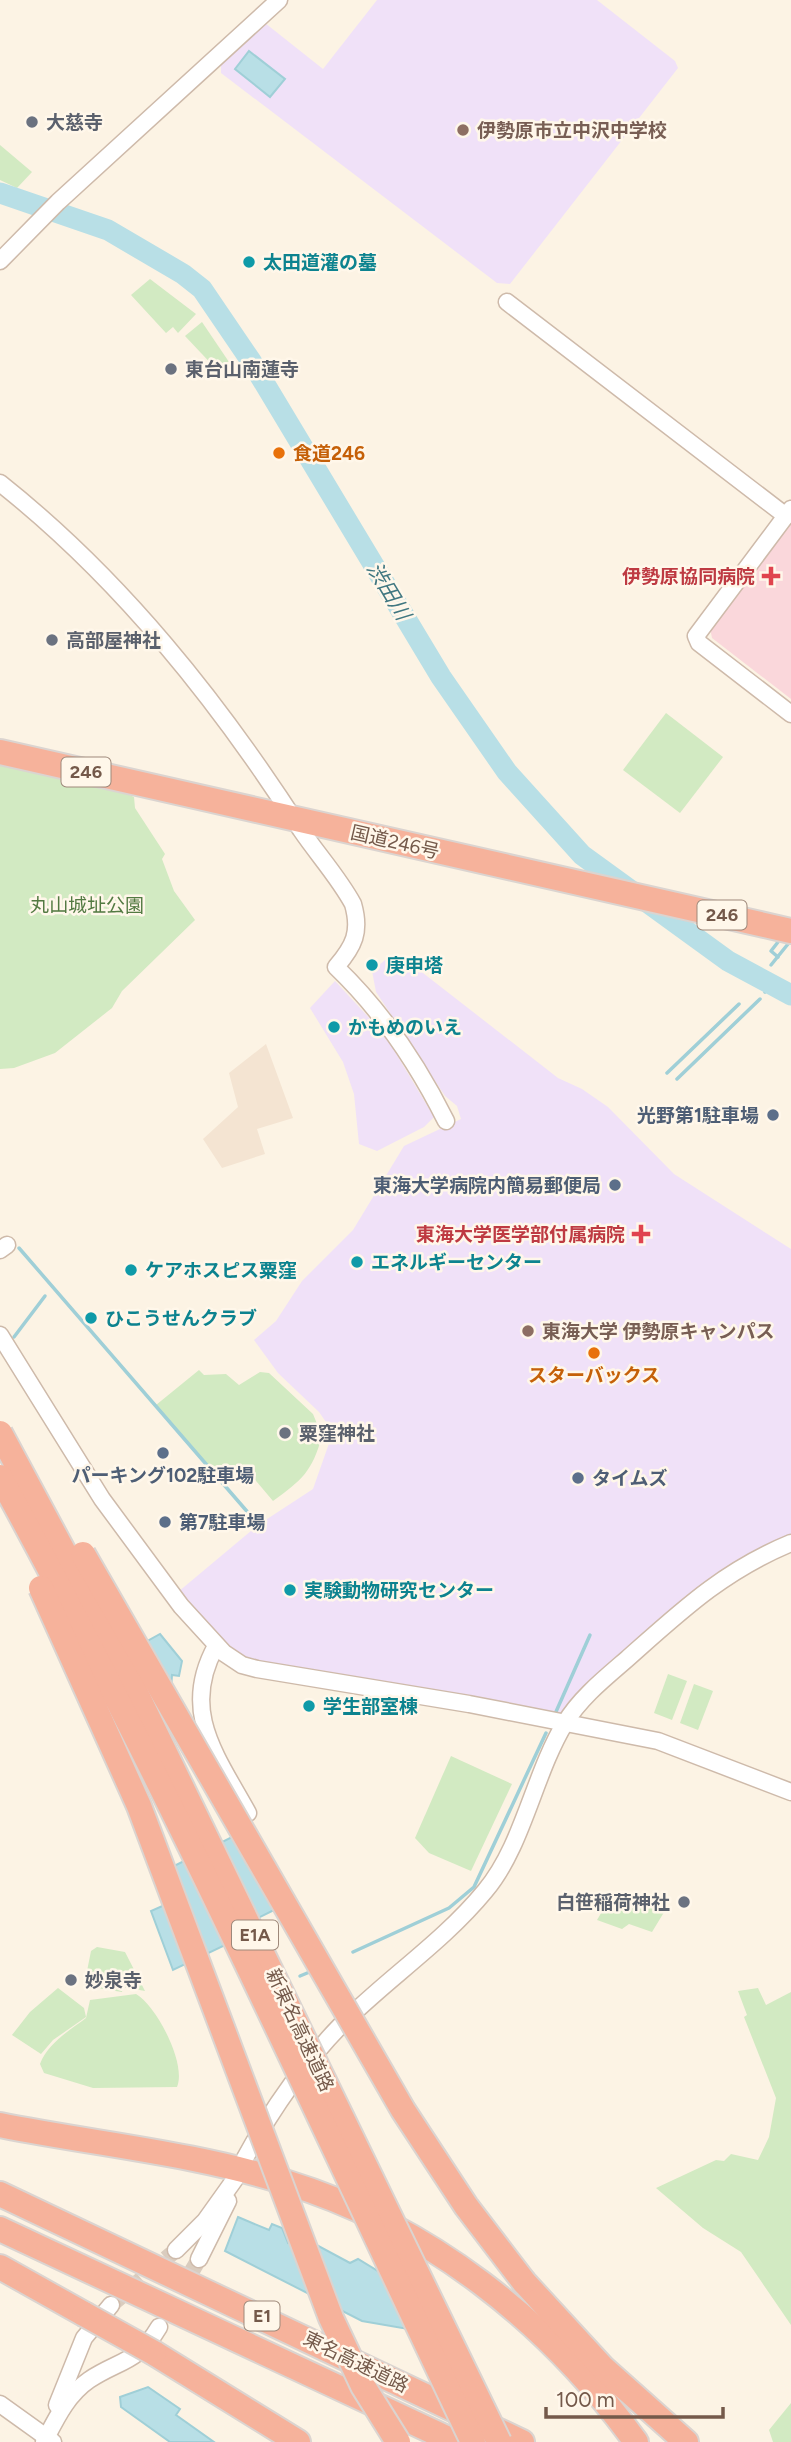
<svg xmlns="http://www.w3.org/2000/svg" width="791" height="2442" viewBox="0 0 791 2442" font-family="Figtree,'Noto Sans JP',sans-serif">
<rect width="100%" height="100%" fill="#fcf3e4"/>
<path fill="#f4e4d2" d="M266,1044l27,74 -36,11 8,25 -43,14 -19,-29 35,-32 -9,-34z"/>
<g fill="#f0e1f8">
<path d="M377,0h220l78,61 3,7 -168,216 -13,-1 -276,-210v-9l44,-41 58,46z"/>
<path d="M405,959l153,119 24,11 26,18 66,67 117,75v288l-39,16 -61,39 -107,96 -20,25 -8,4 -304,-56 -18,-7 -56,-62 80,-67 55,-36 20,-57 -14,-20 -41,-39 -24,-33 22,-19 26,-40 51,-51 51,-84 57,-27 -4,-13 -12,-10 -69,-104 -4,-21 13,-11z"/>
<path d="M335,981l50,54 49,82 -10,10 -47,24 -18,-7 -5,-50 -11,-32 -33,-54z"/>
</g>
<path fill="#fad7db" d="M791,524v175l-79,-61 -2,-10z"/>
<g fill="#d2eac2">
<path d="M0,145l32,27 -15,16 -17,-8z"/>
<path d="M150,279l46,35 -18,19 -5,-6 -7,6 -35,-38z"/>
<path d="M202,322l27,40 -11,9 -33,-35z"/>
<path d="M666,713l57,44 -43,56 -57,-43z"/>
<path d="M0,762l109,24 25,11 1,11 30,46 -3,5 12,32 21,29 -73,71 -10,17 -57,45 -41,15 -14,1z"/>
<path d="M199,1370l5,5 22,-1 13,11 21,-13 9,1 44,41 9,22c-10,36 -20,44 -49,65l-28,-33 -21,16 -68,-79z"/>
<path d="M668,1674l19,7 -15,39 -18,-7z"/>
<path d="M694,1684l19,7 -15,39 -18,-7z"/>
<path d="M451,1756l61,28 -41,87 -42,-18 -14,-15z"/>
<path d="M613,1893l23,10 6,-6 24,12 -14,23 -23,-8 -7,5 -25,-9z"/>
<path d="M97,1947l28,5 20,39 -22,-4 -1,5 -38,-6 7,-35z"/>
<path d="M58,1988l26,20 2,9 -33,23 -12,14 -29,-19 18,-23z"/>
<path d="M758,1988l8,17 25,-13v333l-50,-73 -38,-24 -47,-40 60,-28 8,1 7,-7 27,6 11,-23 7,-39 -32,-81 3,-2 -9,-24z"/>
<path d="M136,1994c20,11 51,70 41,93l-84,1 -49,-15 -4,-9c8,-21 29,-33 46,-46l4,-18z"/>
<path d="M791,2403v39h-18l-4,-12z"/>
</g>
<g fill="#b8dfe6" stroke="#9fcfd7" stroke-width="2">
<path d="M249,51l36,28 -15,18 -35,-28z"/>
<path d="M160,1634l22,27 -3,15 -7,-1 -1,15 -27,-47z"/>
<path d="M232,1837l42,73 -34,17 4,9 -71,34 -22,-59 34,-15 -11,-30z"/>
<path d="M238,2217l31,13 3,-6 10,4 6,15 14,-6 48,26 8,-4 23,14 27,56 -46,-8 -137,-70z"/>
<path d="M148,2387l32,22 -4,6 38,27h-44l-49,-35 -1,-10z"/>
</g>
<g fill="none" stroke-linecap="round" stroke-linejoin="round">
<g stroke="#9fcfd7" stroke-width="3.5">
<path d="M778,957l-7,-6 7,-9"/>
<path d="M771,965l17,-21"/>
<path d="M765,992l3,-8"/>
<path d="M667,1073l72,-69"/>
<path d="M677,1079l83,-80"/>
<path d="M19,1248l232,268"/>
<path d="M14,1337l31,-41"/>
<path d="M555,1714l35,-79"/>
<path d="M353,1952l96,-44 25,-21 72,-154"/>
<path d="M300,1976l12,-5"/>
</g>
<path stroke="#b8dfe6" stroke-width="21" d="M0,193l108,37 75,44 19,15 49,72 190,316 66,95 75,83 146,106 63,34"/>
<g stroke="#daccbe" stroke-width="16" stroke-dasharray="16 8" stroke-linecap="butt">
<path d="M111,2305l65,-55"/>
<path d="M167,2314l32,-55"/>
</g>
<defs>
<g id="minor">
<path d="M0,261l58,-59 221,-202"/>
<path d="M507,302l279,214"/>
<path d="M0,483c121,96 218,218 301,347 17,25 38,48 52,74 8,28 1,42 -17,63 47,45 81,96 110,154"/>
<path d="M791,509l-95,127 3,7 92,71"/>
<path d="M0,1250l7,-5"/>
<path d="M0,1335l102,164 79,107 43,47 18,12 15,4 212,35 189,37 133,51"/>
<path d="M216,1646c-36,65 0,109 32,167"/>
<path d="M245,2158c27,-49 57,-93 96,-133 47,-47 102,-83 144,-134 38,-45 49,-117 80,-168 15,-25 40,-45 62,-64 54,-48 96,-88 164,-116"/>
<path d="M176,2250l29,-29 30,-42"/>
<path d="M199,2259l29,-58"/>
<path d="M0,2404l53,38"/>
<path d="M57,2405l27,-67 27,-33"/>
<path d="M44,2442c12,-23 23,-47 45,-62 30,-20 49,-17 70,-53"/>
</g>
<g id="highway">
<path d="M0,752l791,179"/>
<path d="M0,2125c95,19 193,28 285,57 144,44 264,140 351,260"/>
<path d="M0,2194l522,248"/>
<path d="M0,2229l455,213"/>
<path d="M0,2267l84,47"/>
<path d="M524,2282l79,86 83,74"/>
<path d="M154,2353l144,89"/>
</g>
</defs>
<use href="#minor" stroke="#cebaaa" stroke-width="19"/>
<use href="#highway" stroke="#dbd4d0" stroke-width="28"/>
<use href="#minor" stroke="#fff" stroke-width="16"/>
<use href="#highway" stroke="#f6b29b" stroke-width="24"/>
<defs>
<g id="highway-bridge">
<path d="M0,1433l105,196 394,813"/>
<path d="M0,1477c172,314 319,642 473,965"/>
<path d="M83,1554l320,556 63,96 58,76"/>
<path d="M41,1588l98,218 192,512 32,68 35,56"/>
<path d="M84,2314l70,39"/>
</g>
</defs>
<use href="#highway-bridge" stroke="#dbd4d0" stroke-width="28" stroke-linecap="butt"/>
<use href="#highway-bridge" stroke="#f6b29b" stroke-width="24"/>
</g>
<g fill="#6b7280" stroke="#fff7ea" stroke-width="2.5">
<circle cx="32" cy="122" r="7"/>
<circle cx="171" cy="369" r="7"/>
<circle cx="52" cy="640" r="7"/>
<circle cx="285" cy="1433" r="7"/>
<circle cx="684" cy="1902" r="7"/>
<circle cx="71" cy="1980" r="7"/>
</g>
<g fill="#8d6e63" stroke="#fff7ea" stroke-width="2.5">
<circle cx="463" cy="130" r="7"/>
<circle cx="528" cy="1331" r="7"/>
</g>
<g fill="#0f9aa8" stroke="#fff7ea" stroke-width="2.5">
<circle cx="249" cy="262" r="7"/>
<circle cx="372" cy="965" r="7"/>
<circle cx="334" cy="1027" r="7"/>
<circle cx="357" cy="1262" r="7"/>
<circle cx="131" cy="1270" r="7"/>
<circle cx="91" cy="1318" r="7"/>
<circle cx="290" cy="1590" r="7"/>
<circle cx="309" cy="1706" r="7"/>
</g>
<g fill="#e8710a" stroke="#fff7ea" stroke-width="2.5">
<circle cx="279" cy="453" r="7"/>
<circle cx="594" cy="1353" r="7"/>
</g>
<g fill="#e0444e" stroke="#fff7ea" stroke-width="2.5">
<path d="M767.5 565.5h7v7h7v7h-7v7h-7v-7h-7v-7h7z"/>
<path d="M637.5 1223.5h7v7h7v7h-7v7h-7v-7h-7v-7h7z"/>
</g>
<g fill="#5c6f8a" stroke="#fff7ea" stroke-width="2.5">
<circle cx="773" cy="1115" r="7"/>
<circle cx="615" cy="1185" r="7"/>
<circle cx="163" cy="1453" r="7"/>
<circle cx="578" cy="1478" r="7"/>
<circle cx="165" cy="1522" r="7"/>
</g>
<g text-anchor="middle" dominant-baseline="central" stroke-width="5" stroke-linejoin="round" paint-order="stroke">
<g fill="#fff7ea" stroke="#9e887a" stroke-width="2">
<rect x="61.5" y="757.5" width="49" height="29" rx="5"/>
<rect x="697.5" y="900.5" width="49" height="29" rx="5"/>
<rect x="232" y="1920.5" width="46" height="29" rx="5"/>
<rect x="244.5" y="2301.5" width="35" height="29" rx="5"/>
</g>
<g font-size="18" font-weight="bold" fill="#74594a">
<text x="86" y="772">246</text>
<text x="722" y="915">246</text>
<text x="255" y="1935">E1A</text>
<text x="262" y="2316">E1</text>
</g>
<g font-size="19" font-weight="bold" fill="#5b616d" stroke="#fff7ea" text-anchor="start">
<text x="46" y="122">大慈寺</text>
<text x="185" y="369">東台山南蓮寺</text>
<text x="66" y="640">高部屋神社</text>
<text x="299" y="1433">粟窪神社</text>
<text x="670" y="1902" text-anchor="end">白笹稲荷神社</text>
<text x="85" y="1980">妙泉寺</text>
</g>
<g font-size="19" font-weight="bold" fill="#785e54" stroke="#fff7ea" text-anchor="start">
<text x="477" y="130">伊勢原市立中沢中学校</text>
<text x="542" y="1331">東海大学 伊勢原キャンパス</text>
</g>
<g font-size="19" font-weight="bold" fill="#0d838f" stroke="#fff7ea" text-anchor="start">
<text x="263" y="262">太田道灌の墓</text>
<text x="386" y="965">庚申塔</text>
<text x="348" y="1027">かもめのいえ</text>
<text x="371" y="1262">エネルギーセンター</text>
<text x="145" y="1270">ケアホスピス粟窪</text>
<text x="105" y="1318">ひこうせんクラブ</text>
<text x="304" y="1590">実験動物研究センター</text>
<text x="323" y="1706">学生部室棟</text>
</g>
<g font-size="19" font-weight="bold" fill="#c56008" stroke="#fff7ea" text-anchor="start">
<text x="293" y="453">食道246</text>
<text x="594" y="1375" text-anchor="middle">スターバックス</text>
</g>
<g font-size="19" font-weight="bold" fill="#be3a42" stroke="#fff7ea" text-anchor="end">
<text x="755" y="576">伊勢原協同病院</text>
<text x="625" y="1234">東海大学医学部付属病院</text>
</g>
<g font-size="19" fill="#74594a" stroke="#fff7ea">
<text transform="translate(395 842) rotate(13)">国道246号</text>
<text transform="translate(300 2030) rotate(65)">新東名高速道路</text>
<text transform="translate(356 2362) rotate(26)">東名高速道路</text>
</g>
<g font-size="19" fill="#537a42" stroke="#fff7ea">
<text x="87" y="905">丸山城址公園</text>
</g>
<g font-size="19" font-weight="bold" fill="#4e5e75" stroke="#fff7ea" text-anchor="end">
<text x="759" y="1115">光野第1駐車場</text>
<text x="601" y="1185">東海大学病院内簡易郵便局</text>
<text x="163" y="1475" text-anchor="middle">パーキング102駐車場</text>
<text x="592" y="1478" text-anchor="start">タイムズ</text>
<text x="179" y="1522" text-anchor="start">第7駐車場</text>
</g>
<g font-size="21" font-style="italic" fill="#407781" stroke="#fff7ea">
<text transform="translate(389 591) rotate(59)">渋田川</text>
</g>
</g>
<path d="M546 2407v10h177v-10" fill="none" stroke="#74594a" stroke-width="3.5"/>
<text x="556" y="2407" font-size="21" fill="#74594a" stroke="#fff7ea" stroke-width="5" paint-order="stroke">100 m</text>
</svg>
